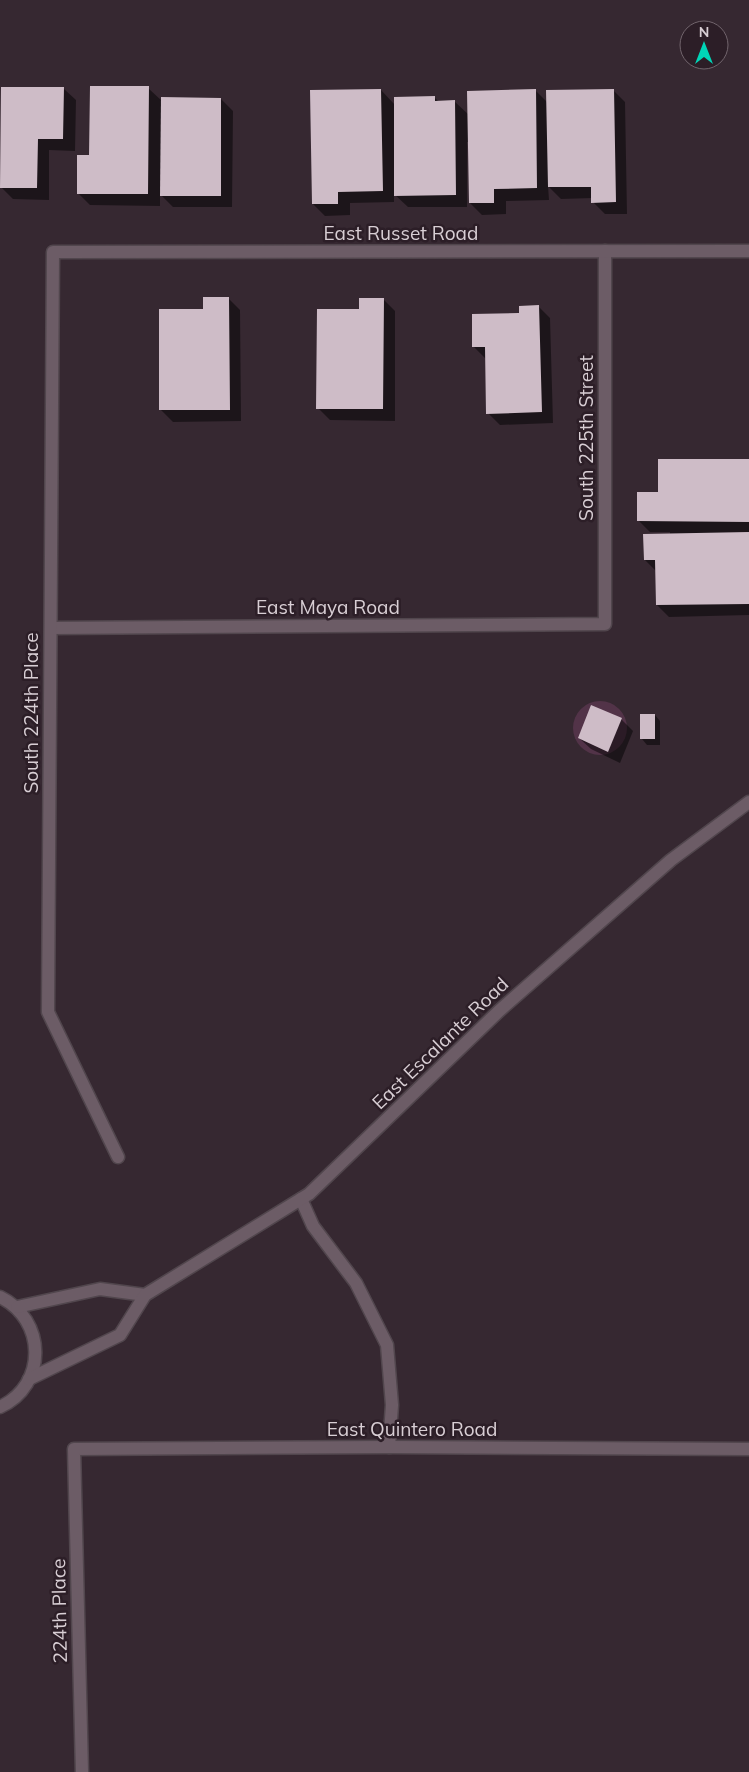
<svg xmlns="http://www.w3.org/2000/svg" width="749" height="1772" viewBox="0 0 749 1772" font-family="Mulish,sans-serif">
<rect width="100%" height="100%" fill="#362831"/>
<circle fill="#523348" cx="600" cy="728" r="27"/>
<g fill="#0007">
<path d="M148,88l14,13 59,-2 12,12 -1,96h-59l-13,-13v12l-70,-1 -12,-12 12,-37z"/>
<path d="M64,89l12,11 -1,51 -26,-1v50l-36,-1 -12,-12z"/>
<path d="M381,90l14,15 40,-7 4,4 15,-1 15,14 66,-25 13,13 65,-13 12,12 2,112h-22l-12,-12v-4l-32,1 -13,-13 1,14 -43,1v13l-24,1 -12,-12 -1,-61h-2v65h-59l-14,-13v8l-44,1v12l-25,1 -12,-12z"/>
<path d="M228,298l12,12 1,111 -68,1 -12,-12 43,-100z"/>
<path d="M383,299l12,12v110l-65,-1 -12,-12z"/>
<path d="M538,306l12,12 3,105 -53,2 -12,-12 -2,-54 -12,-12 46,-33z"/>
<path d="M749,461v154l-80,2 -12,-12v-33l-12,-12 25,-26v-2h-20l-12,-12 21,-27z"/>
<path d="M655,715l5,6v24h-13l-5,-6z"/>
<path d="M621,719l12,12 -13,32 -29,-14 -12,-11z"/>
</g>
<g fill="#cebcc7">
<path d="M90,86h59l-1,108h-71v-39h12z"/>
<path d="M1,87h63l-1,52h-25l-1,49h-37z"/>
<path d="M381,89l2,102 -45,1v12h-26l-2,-114z"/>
<path d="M536,89l1,99 -43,1v14h-25l-2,-112z"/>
<path d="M614,89l2,113 -25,1v-16h-43l-2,-97z"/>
<path d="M435,96v5l20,-1 1,95 -62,1v-99z"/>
<path d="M161,97l60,1v98h-61z"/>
<path d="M203,297h26l1,113h-71v-101h44z"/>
<path d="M359,298h25l-1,111h-67l1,-100h42z"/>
<path d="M539,305l3,107 -56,2 -1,-67h-13v-33l47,-1v-7z"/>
<path d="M658,459h91v63l-112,-1v-29h21z"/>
<path d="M749,532v72l-93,1 -1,-45h-11l-1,-26z"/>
<path d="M591,705l31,13 -14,34 -30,-14z"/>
<rect x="640" y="714" width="15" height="25"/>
</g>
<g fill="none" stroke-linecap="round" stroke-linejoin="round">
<defs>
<g id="minor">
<path d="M51,628l554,-4v-373"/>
<path d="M118,1157l-70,-145 5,-760 696,-1"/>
<path d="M301,1199l12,27 43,57 31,62 5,60 -3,42"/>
<path d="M0,1297c46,22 48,88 0,110"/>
<path d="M17,1307l83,-18 45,6"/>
<path d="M29,1379l91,-44 25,-40 164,-101 190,-183 172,-151 78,-58"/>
<path d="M82,1772l-8,-323 315,-2 360,2"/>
</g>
</defs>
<use href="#minor" stroke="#51464d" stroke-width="15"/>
<use href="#minor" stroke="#6c5c66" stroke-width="12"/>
</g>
<g text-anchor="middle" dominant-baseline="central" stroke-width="5" stroke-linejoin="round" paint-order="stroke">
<g font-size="19" fill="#d8ced4" stroke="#2c1e27">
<text x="401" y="233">East Russet Road</text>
<text transform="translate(586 438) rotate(-90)">South 225th Street</text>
<text x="328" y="607">East Maya Road</text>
<text transform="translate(31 713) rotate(-90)">South 224th Place</text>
<text transform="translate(440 1043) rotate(-44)">East Escalante Road</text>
<text x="412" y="1429">East Quintero Road</text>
<text transform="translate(59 1611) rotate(-91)">224th Place</text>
</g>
</g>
<g transform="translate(704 45)"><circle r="24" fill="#2c1e27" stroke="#71646c"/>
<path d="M0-4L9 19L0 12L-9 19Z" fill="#00d5b7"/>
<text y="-8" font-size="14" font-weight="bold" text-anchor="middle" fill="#d8ced4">N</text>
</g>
</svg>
